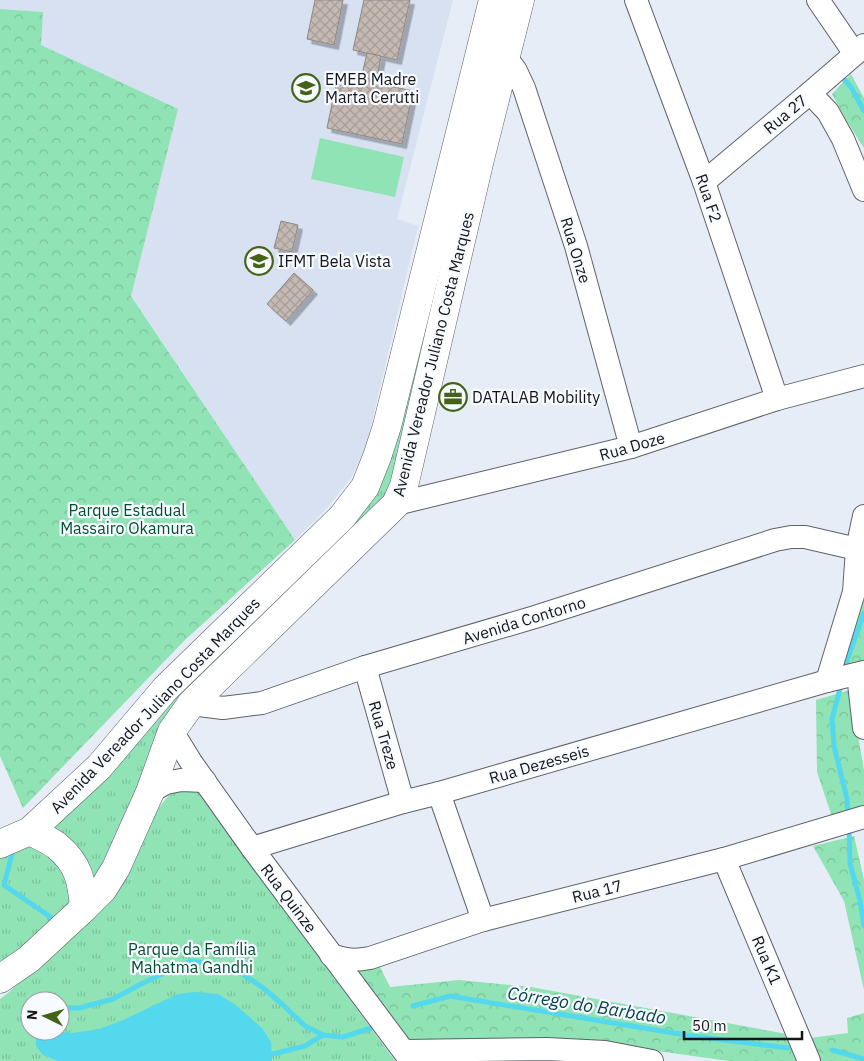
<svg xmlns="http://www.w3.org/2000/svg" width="864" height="1061" viewBox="0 0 864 1061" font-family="'IBM Plex Sans',sans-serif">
<defs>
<pattern id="grass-tufts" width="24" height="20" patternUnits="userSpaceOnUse" patternTransform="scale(1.25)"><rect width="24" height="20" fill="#90e3b4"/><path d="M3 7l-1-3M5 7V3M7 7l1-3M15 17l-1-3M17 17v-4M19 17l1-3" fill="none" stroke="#7bc29a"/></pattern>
<pattern id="forest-crowns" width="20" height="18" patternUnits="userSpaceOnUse" patternTransform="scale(1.25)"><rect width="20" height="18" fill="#90e3b4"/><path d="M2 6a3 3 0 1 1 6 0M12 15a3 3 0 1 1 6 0" fill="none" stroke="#7bc29a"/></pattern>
<pattern id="building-cross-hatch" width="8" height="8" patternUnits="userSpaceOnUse" patternTransform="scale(1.25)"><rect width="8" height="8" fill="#c4b9b3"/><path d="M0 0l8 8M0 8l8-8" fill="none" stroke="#a89e99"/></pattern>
<filter id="shadow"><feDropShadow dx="4.5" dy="4.5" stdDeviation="0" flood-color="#0004"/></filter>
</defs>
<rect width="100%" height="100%" fill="#e7edf7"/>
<path fill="#d7e1f2" d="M0,0h453l-56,219 21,7 -52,221 -15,31 -24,30 -32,32 -164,-245 -131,-198z"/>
<g fill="url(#grass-tufts)" fill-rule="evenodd">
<path d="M513,0l-122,485 -5,15 -185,179 -103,207 -56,-56 297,-295z"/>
<path d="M196,790l175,238 24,33h-395v-62l8,-6c20,-19 41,-38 61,-57 22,-20 44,-40 60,-64 12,-20 25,-73 48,-81 6,-1 14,0 19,-1zM30,1001h30v30h-30z"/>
<path d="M29,843l32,22 14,41 -75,67v-120z"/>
</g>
<g fill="url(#forest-crowns)">
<path d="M0,9l43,3 -2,33 137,64 -47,187 164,244 -110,100 -162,168 -23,-52z"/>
<path d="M851,74l13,24v50l-19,-30 -13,-24z"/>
<path d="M864,566v98l-28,9z"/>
<path d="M850,690l14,80v36l-32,11 -15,-45 -1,-72z"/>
<path d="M854,836l10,44v110l-20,-89 -31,-55z"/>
<path d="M380,967l10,20 69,-7 72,7 256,47 10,27h-68l-158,-22 -164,1 -60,-71z"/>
<path d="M864,1013v48h-46l-8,-23 38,-5 -1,-15z"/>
</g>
<path fill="#90e3b4" d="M320,138l84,19 -9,40 -84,-18z"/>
<path fill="#54d8ee" d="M194,992l24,2 19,12 25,22 9,14 1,19h-214l-15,-6 -7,-9v-10l8,-3 12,-1 17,1 26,-4 24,-9 55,-26z"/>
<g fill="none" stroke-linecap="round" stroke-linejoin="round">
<g stroke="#54d8ee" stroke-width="5">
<path d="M842,77l9,10 13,24"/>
<path d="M844,669l20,-56"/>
<path d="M841,685l-9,34 2,27 13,53 1,17"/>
<path d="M849,827l1,36 10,38 4,25"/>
<path d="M13,850l-9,35 52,36"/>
<path d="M413,1006l37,-10 242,40 96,12"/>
<path d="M60,1008h19l34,-9 30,-16 48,-22 39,5 32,21 20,17 23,22 18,9 20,2 28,-9"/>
<path d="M832,1050l32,9"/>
<path d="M273,1054l32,-8 18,-11"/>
</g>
</g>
<g fill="url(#building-cross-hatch)" stroke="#918782" filter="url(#shadow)">
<path d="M315,0h28l-9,45 -27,-6z"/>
<path d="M364,0h46l-13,60 -44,-10z"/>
<path d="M367,53l14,3 -5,27 -15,-4z"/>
<path d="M338,75l75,16 -11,53 -75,-16z"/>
<path d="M281,221l17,4 -6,27 -18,-4z"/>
<path d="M294,273l19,17 -27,31 -19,-17z"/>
</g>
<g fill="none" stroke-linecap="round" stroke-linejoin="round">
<defs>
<g id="minor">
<path d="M636,0l68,182 73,217"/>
<path d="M818,0l37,54"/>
<path d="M506,57l10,14 8,17 52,158 55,201"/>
<path d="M810,93l18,19 15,27 21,51"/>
<path d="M704,182l106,-89 45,-39 9,-9"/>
<path d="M396,504l235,-57 146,-48 87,-23"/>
<path d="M365,667l38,135"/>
<path d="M858,674l6,54"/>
<path d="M827,681l27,-89 3,-43 7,-33"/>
<path d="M191,704l32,4 39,-5 103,-36 170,-50 240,-77 16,-3h14l52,12"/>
<path d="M172,731l19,31 61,86 159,213"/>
<path d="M150,792l16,-9 15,-3 24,1"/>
<path d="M439,793l44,127"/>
<path d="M252,848l151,-46 36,-9 388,-112 37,-9"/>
<path d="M724,859l85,202"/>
<path d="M331,955c15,5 23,6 39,3l113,-38 241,-61 140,-42"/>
<path d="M404,1051l143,-2 58,3 47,9"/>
</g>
<g id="major">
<path d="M30,831c9,5 20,9 27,15 22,18 25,36 27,62"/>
<path d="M0,844l30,-13 69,-64 66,-78 177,-172 23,-30 12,-30 10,-31 106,-426"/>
<path d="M0,979l29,-20 55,-51 19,-19 13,-21 34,-76 22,-61 19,-27 205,-200 8,-18 76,-327 40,-159"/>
</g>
</defs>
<use href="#minor" stroke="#5d626a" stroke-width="24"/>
<use href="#major" stroke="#5d626a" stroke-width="29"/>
<use href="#minor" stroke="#fff" stroke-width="22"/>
<use href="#major" stroke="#fff" stroke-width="28"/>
</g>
<defs>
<symbol id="school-ring" viewBox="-11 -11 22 22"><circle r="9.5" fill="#f7fafe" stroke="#446317" stroke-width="1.5"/><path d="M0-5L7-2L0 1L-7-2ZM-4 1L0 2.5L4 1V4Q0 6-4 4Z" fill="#446317"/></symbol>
<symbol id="university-ring" viewBox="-11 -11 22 22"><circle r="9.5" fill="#f7fafe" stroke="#446317" stroke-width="1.5"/><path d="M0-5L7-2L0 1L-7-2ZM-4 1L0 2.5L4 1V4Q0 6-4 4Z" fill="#446317"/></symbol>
<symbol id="office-ring" viewBox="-11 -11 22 22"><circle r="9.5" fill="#f7fafe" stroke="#446317" stroke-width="1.5"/><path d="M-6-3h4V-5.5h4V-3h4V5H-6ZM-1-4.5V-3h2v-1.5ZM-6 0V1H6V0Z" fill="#446317"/></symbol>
</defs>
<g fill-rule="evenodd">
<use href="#school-ring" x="290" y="72" width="32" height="32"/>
<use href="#university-ring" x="243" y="245" width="32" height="32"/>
<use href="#office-ring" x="437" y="381" width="32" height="32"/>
</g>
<g text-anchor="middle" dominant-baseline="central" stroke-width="4.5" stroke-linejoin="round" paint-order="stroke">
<g font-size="16" fill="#131519" stroke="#f7fafe" text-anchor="start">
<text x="325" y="79">EMEB Madre<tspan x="325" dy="18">Marta Cerutti</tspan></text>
<text x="278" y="261">IFMT Bela Vista</text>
<text x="472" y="397">DATALAB Mobility</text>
</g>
<g font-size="16" fill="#131519" stroke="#f7fafe">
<text transform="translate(785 114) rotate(-40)">Rua 27</text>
<text transform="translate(709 198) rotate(71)">Rua F2</text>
<text transform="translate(576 250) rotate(73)">Rua Onze</text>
<text transform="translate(433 354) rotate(-76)">Avenida Vereador Juliano Costa Marques</text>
<text transform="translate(632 446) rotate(-16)">Rua Doze</text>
<text transform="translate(524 620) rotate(-17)">Avenida Contorno</text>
<text transform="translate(155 705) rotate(-46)">Avenida Vereador Juliano Costa Marques</text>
<text transform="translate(384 735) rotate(74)">Rua Treze</text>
<text transform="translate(539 764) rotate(-16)">Rua Dezesseis</text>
<text transform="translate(597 891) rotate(-14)">Rua 17</text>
<text transform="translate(289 898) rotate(53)">Rua Quinze</text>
<text transform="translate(767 960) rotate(67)">Rua K1</text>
</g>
<g font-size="16" fill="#004f2e" stroke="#f7fafe">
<text x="127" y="510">Parque Estadual<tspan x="127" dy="18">Massairo Okamura</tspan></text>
<text x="192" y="949">Parque da Família<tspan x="192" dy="18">Mahatma Gandhi</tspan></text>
</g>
<g font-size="18" font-style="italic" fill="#05434c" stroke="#f7fafe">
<text transform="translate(587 1005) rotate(9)">Córrego do Barbado</text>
</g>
</g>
<g transform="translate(45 1016) rotate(275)"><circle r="24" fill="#f7fafe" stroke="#9c9ea2"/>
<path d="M0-4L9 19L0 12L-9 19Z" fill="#446317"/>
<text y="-8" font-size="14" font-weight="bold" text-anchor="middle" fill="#131519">N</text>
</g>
<path d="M684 1031v8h118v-8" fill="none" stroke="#131519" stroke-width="2.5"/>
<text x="692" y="1031" font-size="15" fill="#131519" stroke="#f7fafe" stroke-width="4" paint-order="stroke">50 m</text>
</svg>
